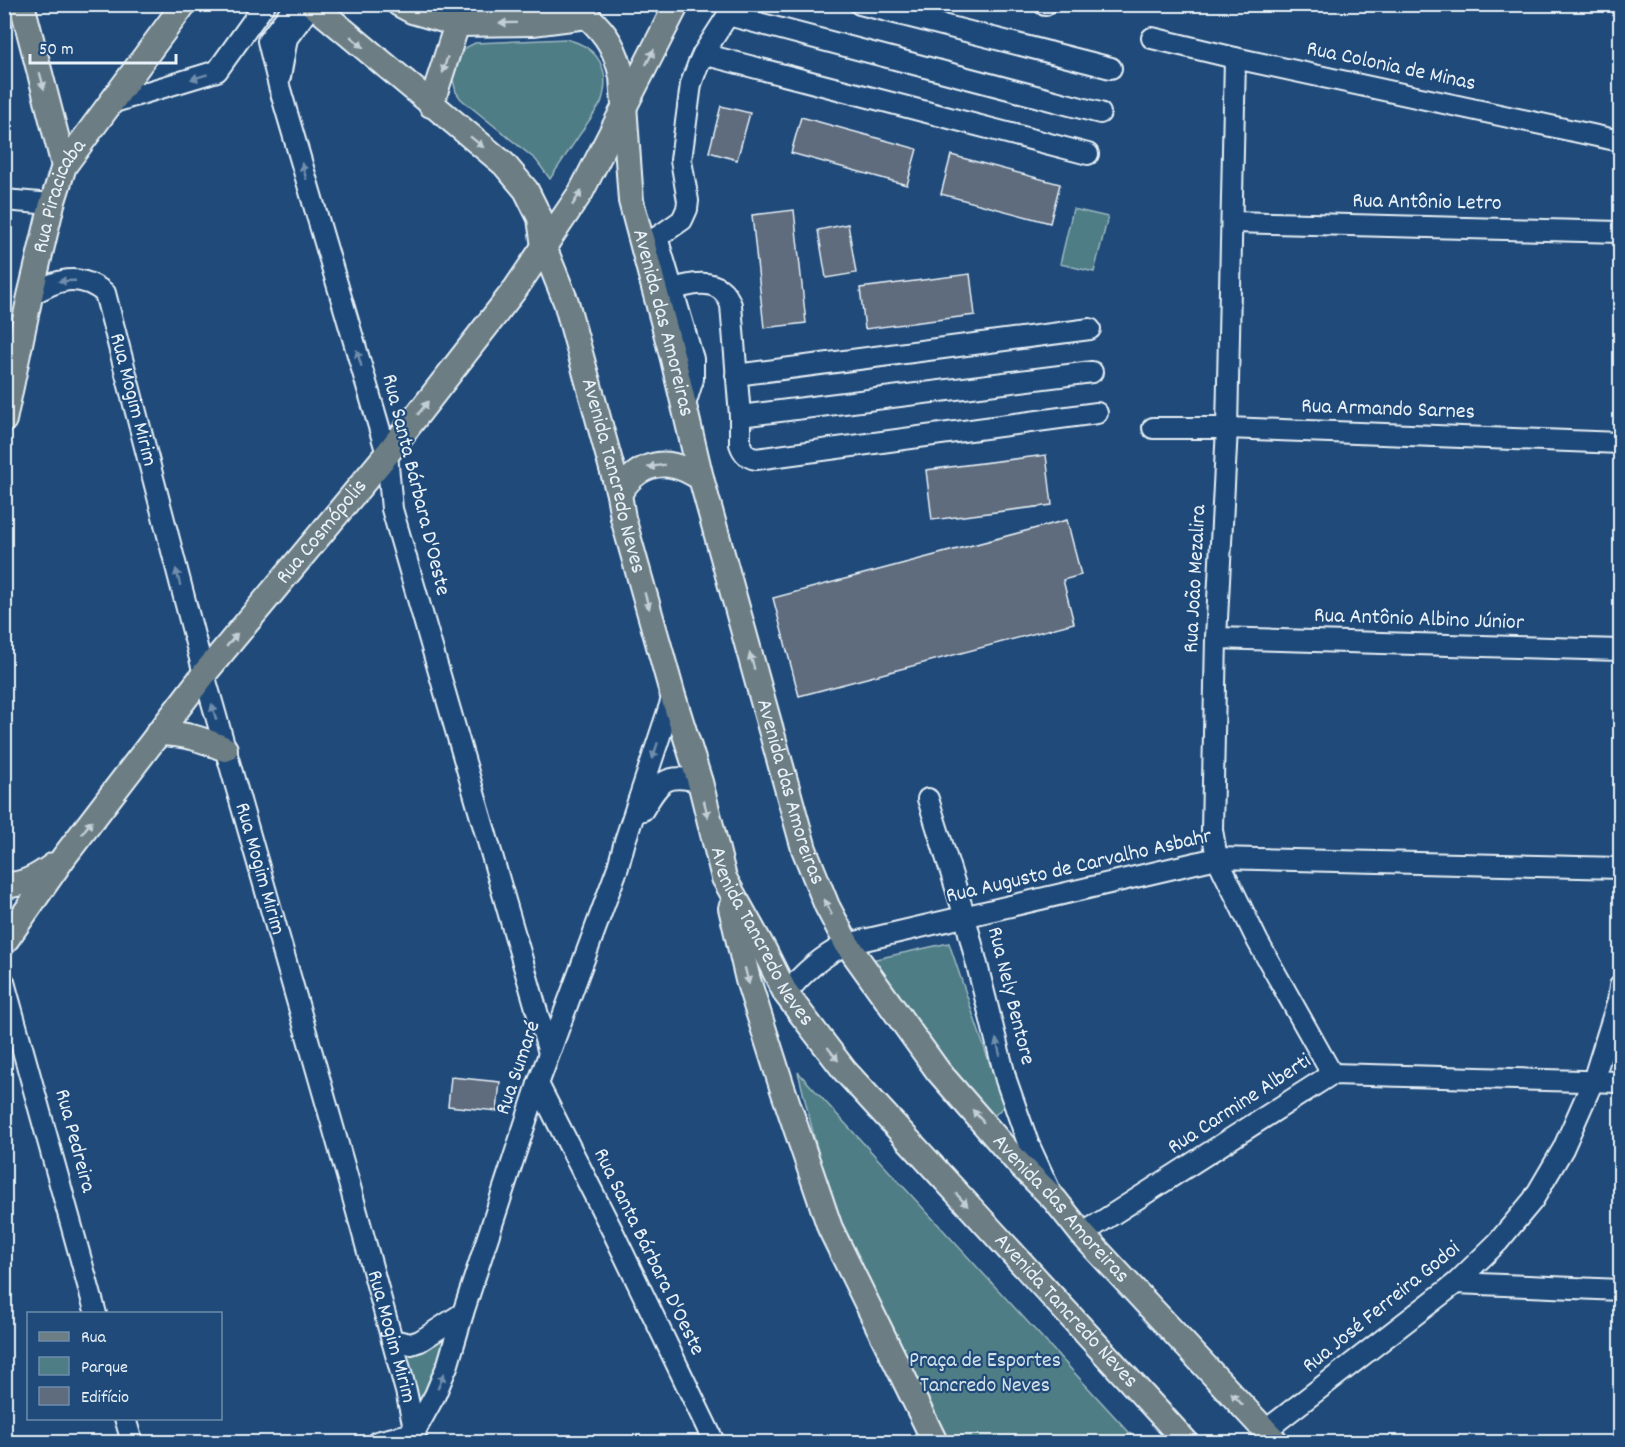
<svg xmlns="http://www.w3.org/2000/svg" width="1625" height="1447" viewBox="0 0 1625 1447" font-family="Dekko,sans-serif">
<rect width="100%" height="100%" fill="#1f4a7a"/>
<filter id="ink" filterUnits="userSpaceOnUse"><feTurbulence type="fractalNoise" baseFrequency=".0167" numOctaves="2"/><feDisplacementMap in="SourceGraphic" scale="12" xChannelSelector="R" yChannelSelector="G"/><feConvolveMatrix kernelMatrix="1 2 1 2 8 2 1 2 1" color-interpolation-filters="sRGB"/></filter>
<g filter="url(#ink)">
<g fill="#4f7d86" stroke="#9cb7bf" stroke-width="1.5">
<path d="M566,39c33,8 46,32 35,64l-51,76 -14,-19 -75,-61 -5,-7 -4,-16 4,-17 11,-12 8,-4z"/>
<path d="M1073,209l35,8 -14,55 -34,-8z"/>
<path d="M949,943l55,163 -13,13 -53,-65 -67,-94z"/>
<path d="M798,1072l340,370h-193l-109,-217z"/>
<path d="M451,1331l-30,75 -23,-59z"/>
</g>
<g fill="#5e6c7e" stroke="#e8f1f8" stroke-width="1.5">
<path d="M721,106l29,7 -13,47 -28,-8z"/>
<path d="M801,117l116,32 -10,36 -116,-32z"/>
<path d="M951,155l109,29 -10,39 -109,-29z"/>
<path d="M794,210l12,113 -42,5 -12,-113z"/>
<path d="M848,224l8,49 -30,5 -8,-48z"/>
<path d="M970,274l5,41 -110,14 -5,-41z"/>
<path d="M1046,455l6,50 -120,15 -6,-50z"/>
<path d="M1067,520l14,55 -18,5 11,43 -275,73 -26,-98z"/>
<path d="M451,1077l49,5 -3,29 -49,-5z"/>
</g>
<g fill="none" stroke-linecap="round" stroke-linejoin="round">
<defs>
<g id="minor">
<path d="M296,4l-28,37 11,45 108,368 5,55 157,544"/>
<path d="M860,4l251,64"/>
<path d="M1044,4l1,1"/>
<path d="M728,15l372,98"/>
<path d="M1152,38l83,20 385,83"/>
<path d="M703,54l385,100"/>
<path d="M1235,58l-8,370 -11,210 -4,192 5,28 41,84 74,132"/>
<path d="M280,77l7,-39 18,-24"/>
<path d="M111,103l106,-32 48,-67"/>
<path d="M4,200l48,4"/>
<path d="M1232,222l388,10"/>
<path d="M657,237l36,122v20l-9,29"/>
<path d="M642,248l40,-28 5,-11 1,-8 -7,-41 10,-76 7,-19 5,-11 32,-50"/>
<path d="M656,295c25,-8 63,-25 75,10l9,111v28c3,9 7,13 16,15l341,-46"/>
<path id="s1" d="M30,296c26,-17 49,-24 75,-3l99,381 145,509 57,208 11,51"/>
<path d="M736,375l354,-46"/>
<path d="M740,416l352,-44"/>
<path d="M1153,428h74l393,15"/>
<path d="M1216,638l404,12"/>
<path d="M928,799l37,118 41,163 22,63 22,48"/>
<path d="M643,810c17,-28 22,-38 57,-28"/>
<path d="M4,982l92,332"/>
<path d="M786,994c17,-22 36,-38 61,-50l370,-86 403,10"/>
<path d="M538,1084l76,150 100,208"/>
<path d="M1082,1234l250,-160 288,8"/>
<path d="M1456,1283l164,7"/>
<path d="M392,1340l19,4 9,-3 43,-28"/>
<path d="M125,1418l7,24"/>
<path d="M1266,1430l190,-147 42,-41 35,-42 30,-51 30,-68 25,-80 2,-15"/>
<path d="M377,1442l37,-9 21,-38 13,-31 15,-51 75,-229 80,-217 7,-26 48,-145"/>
</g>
<g id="major">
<path d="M22,4l42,162"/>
<path id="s2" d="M312,4l192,160 22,26 14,28 4,29 22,55 53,192 4,24 50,178 27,86 24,96 40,72 22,44 59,77 341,371"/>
<path d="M399,4l13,7 45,13 76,-1 54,-7"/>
<path id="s3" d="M587,16c21,19 29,34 35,61l9,124 42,158 28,119 103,371 23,57 20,38 91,127 80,92 37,37 27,34 194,208"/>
<path d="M431,105l26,-81"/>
<path id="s4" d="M4,420l26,-124 22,-92 12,-38 120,-162"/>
<path d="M619,494c14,-24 37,-37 65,-25 6,2 11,6 17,9"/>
<path d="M158,733c29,1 41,5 67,16"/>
<path d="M4,885c19,1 35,-9 50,-20"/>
<path d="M731,908l17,72 34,107 48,141 105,214"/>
<path id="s5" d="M4,943l60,-86 140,-183 183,-220 129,-166 65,-96 96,-188"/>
</g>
</defs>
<use href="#minor" stroke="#e8f1f8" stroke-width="24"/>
<use href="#major" stroke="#e8f1f8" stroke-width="28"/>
<use href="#minor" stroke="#1f4a7a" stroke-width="20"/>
<use href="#major" stroke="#6c7e84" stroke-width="24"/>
</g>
<defs><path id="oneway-solid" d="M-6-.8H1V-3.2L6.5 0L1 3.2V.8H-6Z" transform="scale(1.5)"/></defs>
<g fill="#c3ced5">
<use href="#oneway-solid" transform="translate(508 23) rotate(179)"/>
<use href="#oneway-solid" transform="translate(357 42) rotate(40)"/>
<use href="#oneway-solid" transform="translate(650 57) rotate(-63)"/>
<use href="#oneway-solid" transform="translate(445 65) rotate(106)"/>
<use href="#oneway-solid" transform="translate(42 81) rotate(75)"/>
<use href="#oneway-solid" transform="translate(477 142) rotate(39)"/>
<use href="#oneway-solid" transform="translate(577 198) rotate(-57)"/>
<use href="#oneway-solid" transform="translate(423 408) rotate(-52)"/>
<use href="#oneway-solid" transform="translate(656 466) rotate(171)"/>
<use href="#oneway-solid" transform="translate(647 601) rotate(74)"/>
<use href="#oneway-solid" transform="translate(232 640) rotate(-50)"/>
<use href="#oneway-solid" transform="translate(752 661) rotate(-106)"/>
<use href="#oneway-solid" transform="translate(706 809) rotate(76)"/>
<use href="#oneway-solid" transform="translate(87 827) rotate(-53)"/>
<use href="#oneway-solid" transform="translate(828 907) rotate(-115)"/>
<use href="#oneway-solid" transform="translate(747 976) rotate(76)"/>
<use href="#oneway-solid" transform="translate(833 1054) rotate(52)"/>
<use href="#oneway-solid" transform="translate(978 1116) rotate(-131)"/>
<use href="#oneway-solid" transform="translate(962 1200) rotate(47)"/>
<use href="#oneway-solid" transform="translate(1237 1399) rotate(-133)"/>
</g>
<g fill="#6f8dac">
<use href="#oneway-solid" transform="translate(199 77) rotate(163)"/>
<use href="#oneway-solid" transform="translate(304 171) rotate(-106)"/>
<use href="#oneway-solid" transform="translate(67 281) rotate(178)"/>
<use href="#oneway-solid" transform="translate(359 358) rotate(-106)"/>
<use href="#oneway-solid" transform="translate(178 577) rotate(-105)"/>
<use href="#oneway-solid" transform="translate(214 712) rotate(-106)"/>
<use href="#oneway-solid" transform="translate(655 751) rotate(108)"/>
<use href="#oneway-solid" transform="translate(998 1047) rotate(-104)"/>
<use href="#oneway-solid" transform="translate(441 1381) rotate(-67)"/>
</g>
</g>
<g text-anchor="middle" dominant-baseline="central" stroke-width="4.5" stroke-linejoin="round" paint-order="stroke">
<g font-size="22" fill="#e8f1f8" stroke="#1f4a7a">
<text transform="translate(1391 67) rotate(12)">Rua Colonia de Minas</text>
<text stroke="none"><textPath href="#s4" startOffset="231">Rua Piracicaba</textPath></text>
<text transform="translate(1427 203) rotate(1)">Rua Antônio Letro</text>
<text stroke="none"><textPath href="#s3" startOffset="322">Avenida das Amoreiras</textPath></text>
<text stroke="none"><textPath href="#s1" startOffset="192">Rua Mogim Mirim</textPath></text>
<text transform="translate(1388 410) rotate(2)">Rua Armando Sarnes</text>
<text stroke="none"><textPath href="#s2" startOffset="584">Avenida Tancredo Neves</textPath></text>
<text transform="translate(415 485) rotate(76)">Rua Santa Bárbara D'Oeste</text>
<text stroke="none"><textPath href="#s5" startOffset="520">Rua Cosmópolis</textPath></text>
<text transform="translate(1196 579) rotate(-87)">Rua João Mezalira</text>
<text transform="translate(1419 620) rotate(2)">Rua Antônio Albino Júnior</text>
<text stroke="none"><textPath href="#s3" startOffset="808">Avenida das Amoreiras</textPath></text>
<text transform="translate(1079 867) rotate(-13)">Rua Augusto de Carvalho Asbahr</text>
<text stroke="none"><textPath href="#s1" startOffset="678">Rua Mogim Mirim</textPath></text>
<text stroke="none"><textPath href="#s2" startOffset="1070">Avenida Tancredo Neves</textPath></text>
<text transform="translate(1010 996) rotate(76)">Rua Nely Bentore</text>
<text transform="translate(519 1068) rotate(-71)">Rua Sumaré</text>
<text transform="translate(1240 1105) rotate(-33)">Rua Carmine Alberti</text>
<text transform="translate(74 1141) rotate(75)">Rua Pedreira</text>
<text stroke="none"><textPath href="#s3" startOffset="1312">Avenida das Amoreiras</textPath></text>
<text transform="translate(648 1252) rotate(64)">Rua Santa Bárbara D'Oeste</text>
<text transform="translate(1382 1308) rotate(-39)">Rua José Ferreira Godoi</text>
<text stroke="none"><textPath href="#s2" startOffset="1556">Avenida Tancredo Neves</textPath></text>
<text stroke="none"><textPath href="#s1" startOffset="1164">Rua Mogim Mirim</textPath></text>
</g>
<g font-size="22" fill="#d1e0e7" stroke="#1f4a7a">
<text x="985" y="1361">Praça de Esportes<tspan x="985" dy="25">Tancredo Neves</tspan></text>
</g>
</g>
<rect width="1625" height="1447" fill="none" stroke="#1f4a7a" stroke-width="24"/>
<rect x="12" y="12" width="1601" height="1423" fill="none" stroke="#e8f1f8" stroke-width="2" filter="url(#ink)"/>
<rect x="27" y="1312" width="195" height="108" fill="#1f4a7a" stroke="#6f8dac" stroke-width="1.5"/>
<rect x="39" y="1332" width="30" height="9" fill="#6c7e84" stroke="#6f8dac" stroke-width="1.5"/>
<text x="81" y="1342" font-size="18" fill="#e8f1f8">Rua</text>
<rect x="39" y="1357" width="30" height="18" fill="#4f7d86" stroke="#6f8dac" stroke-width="1.5"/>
<text x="81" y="1372" font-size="18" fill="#e8f1f8">Parque</text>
<rect x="39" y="1387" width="30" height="18" fill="#5e6c7e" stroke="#6f8dac" stroke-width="1.5"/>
<text x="81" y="1402" font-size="18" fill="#e8f1f8">Edifício</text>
<path d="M30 54v9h146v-9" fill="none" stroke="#e8f1f8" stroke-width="3"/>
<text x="39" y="54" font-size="18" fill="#e8f1f8" stroke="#1f4a7a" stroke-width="4.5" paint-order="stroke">50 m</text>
</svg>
